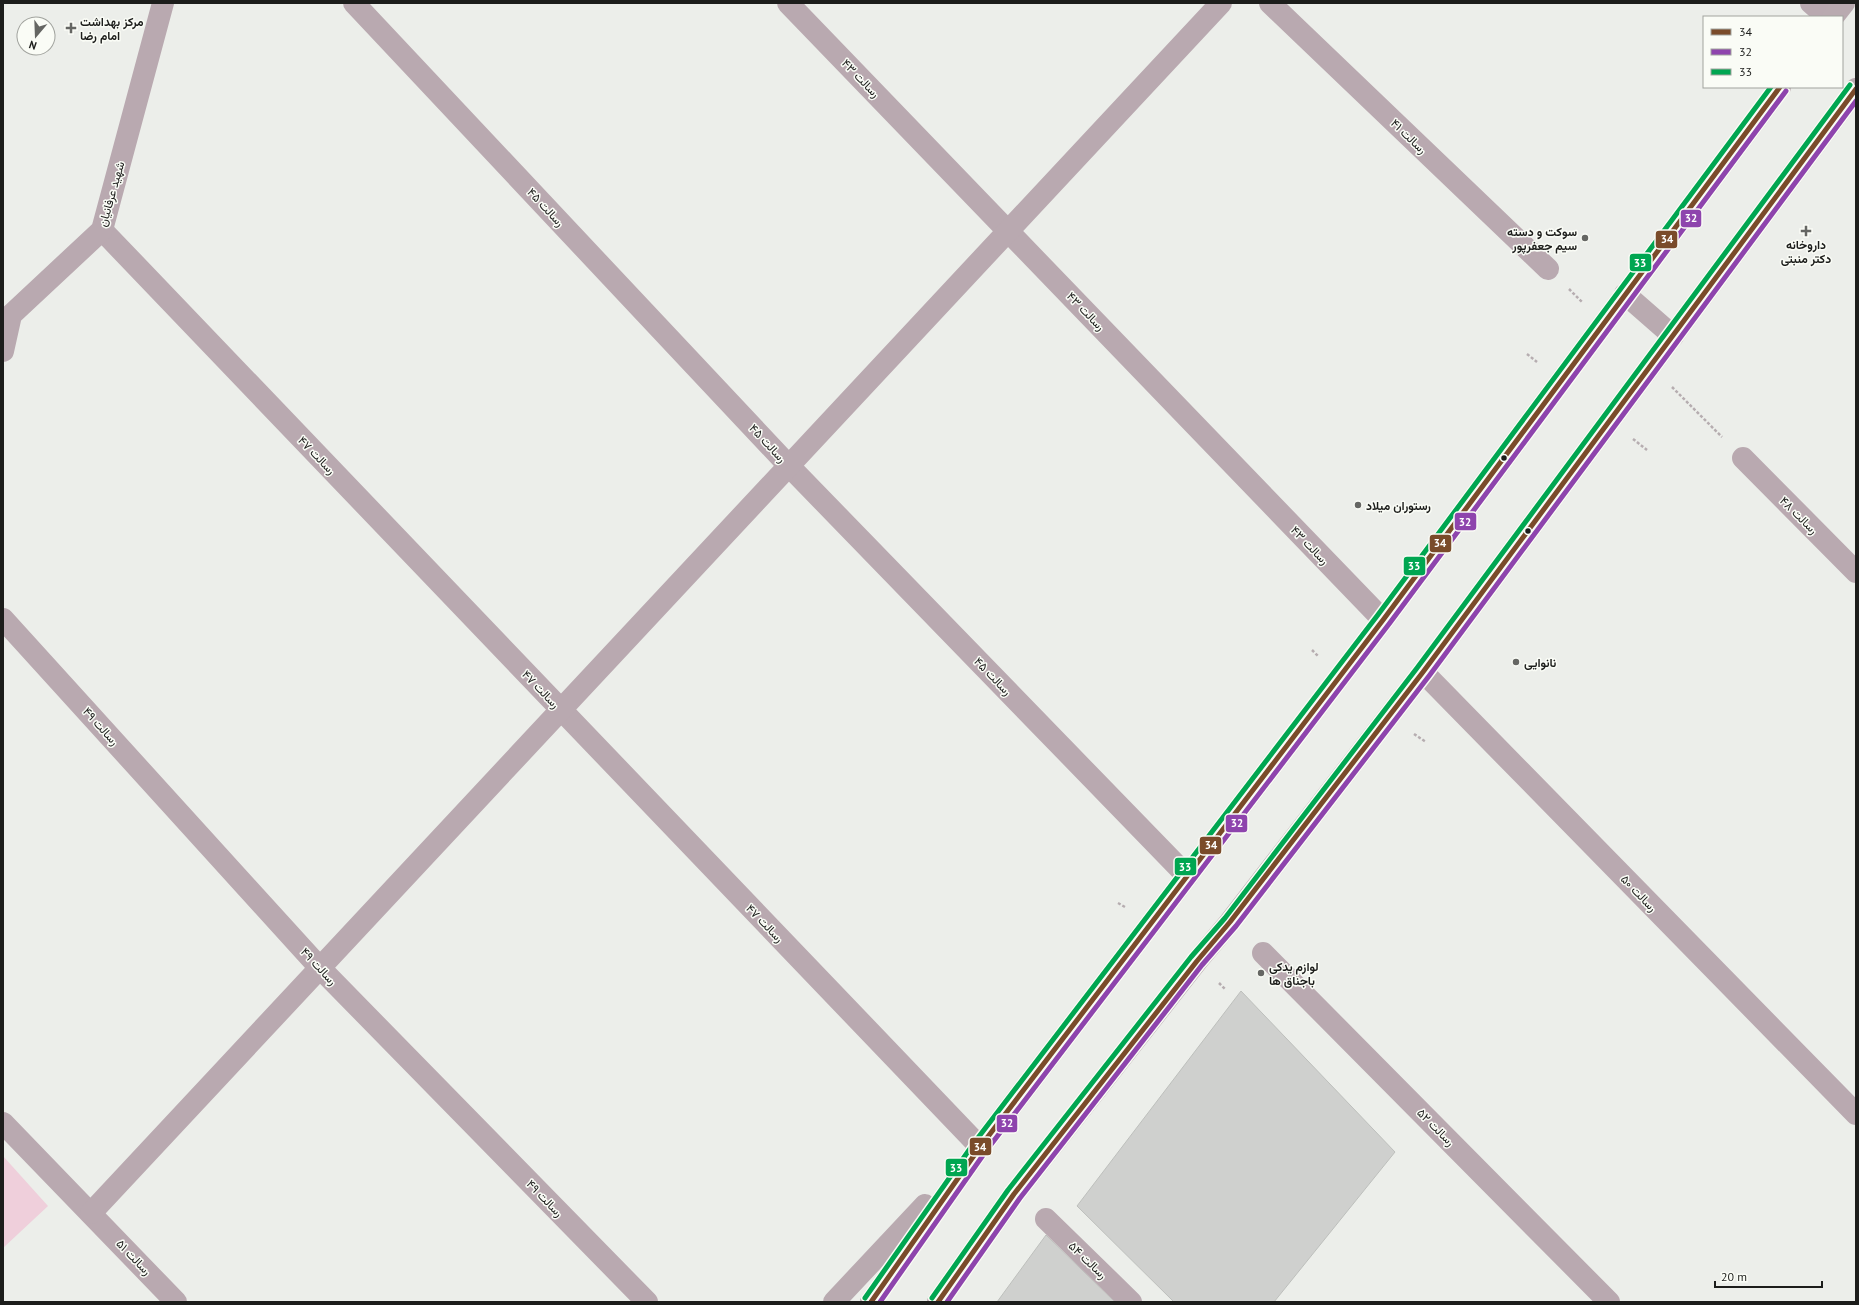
<svg xmlns="http://www.w3.org/2000/svg" width="1859" height="1305" viewBox="0 0 1859 1305" font-family="'PT Sans',Vazirmatn,sans-serif">
<rect width="100%" height="100%" fill="#eceeea"/>
<path fill="#efcfdb" d="M3,1156l45,50 -45,42z"/>
<g fill="#cfd0ce" stroke="#bdbfbc">
<path d="M1241,991l154,161 -121,150h-100l-97,-96z"/>
<path d="M1046,1235l69,67h-118z"/>
</g>
<g fill="none" stroke-linecap="round" stroke-linejoin="round">
<g stroke="#b6adb0" stroke-width="2.5" stroke-dasharray="3 2" stroke-linecap="butt">
<path d="M1569,289l13,13"/>
<path d="M1527,354l10,8"/>
<path d="M1672,387l50,50"/>
<path d="M1633,439l14,11"/>
<path d="M1312,650l6,6"/>
<path d="M1414,734l12,8"/>
<path d="M1118,903l7,4"/>
<path d="M1219,983l7,7"/>
</g>
<g stroke="#b9a9b0" stroke-width="22">
<path d="M354,3l435,463 398,410"/>
<path d="M788,3l595,617"/>
<path d="M1270,3l278,266"/>
<path d="M1811,3l16,14"/>
<path d="M102,230l878,917"/>
<path d="M1743,458l113,114"/>
<path d="M3,619l317,349 327,334"/>
<path d="M1423,672l433,442"/>
<path d="M1263,953l346,349"/>
<path d="M3,1123l173,179"/>
<path d="M91,1213l1130,-1210"/>
<path d="M1046,1219l85,83"/>
</g>
<path stroke="#b9a9b0" stroke-width="22" d="M3,351l8,-36 91,-85 61,-227"/>
<g stroke="#b9aab0" stroke-width="22">
<path d="M1833,17l11,-14"/>
<path d="M1625,294l48,42"/>
<path d="M834,1302l91,-97"/>
<path d="M871,1302l109,-155 403,-527 397,-533"/>
<path d="M938,1302l76,-108 183,-233 33,-39 193,-250 433,-583"/>
</g>
<defs>
<g id="bus-1">
<path d="M871,1302l109,-155 403,-527 397,-533"/>
<path d="M938,1302l76,-108 183,-233 33,-39 193,-250 433,-583"/>
</g>
<g id="bus-2">
<path d="M880,1302l106,-151 403,-527 397,-533"/>
<path d="M947,1302l73,-104 182,-233 34,-39 193,-250 427,-575"/>
</g>
<g id="bus-3">
<path d="M865,1298l109,-155 403,-527 394,-529"/>
<path d="M932,1298l76,-108 183,-233 34,-39 192,-250 433,-583"/>
</g>
</defs>
<use href="#bus-1" stroke="#fafcf6" stroke-width="8"/>
<use href="#bus-2" stroke="#fafcf6" stroke-width="8"/>
<use href="#bus-3" stroke="#fafcf6" stroke-width="8"/>
<use href="#bus-1" stroke="#7a4b2a" stroke-width="5"/>
<use href="#bus-2" stroke="#8e44ad" stroke-width="5"/>
<use href="#bus-3" stroke="#00a651" stroke-width="5"/>
</g>
<g fill="#656663" stroke="#fafcf6" stroke-width="1.5">
<path d="M69 22h4v4h4v4h-4v4h-4v-4h-4v-4h4z"/>
<path d="M1804 225h4v4h4v4h-4v4h-4v-4h-4v-4h4z"/>
<circle cx="1585" cy="238" r="4"/>
<circle cx="1358" cy="505" r="4"/>
<circle cx="1516" cy="662" r="4"/>
<circle cx="1261" cy="973" r="4"/>
</g>
<g fill="#1c1d1b" stroke="#fafcf6" stroke-width="1.5">
<circle cx="1504" cy="458" r="3.5"/>
<circle cx="1528" cy="531" r="3.5"/>
</g>
<g text-anchor="middle" dominant-baseline="central" stroke-width="3" stroke-linejoin="round" paint-order="stroke">
<g font-size="12" font-weight="bold" fill="#1c1d1b" stroke="#fafcf6" text-anchor="start">
<text x="80" y="21">مرکز بهداشت<tspan x="80" dy="14">امام رضا</tspan></text>
<text x="1577" y="231" text-anchor="end">سوکت و دسته<tspan x="1577" dy="14">سیم جعفرپور</tspan></text>
<text x="1806" y="244" text-anchor="middle">داروخانه<tspan x="1806" dy="14">دکتر منبتی</tspan></text>
<text x="1366" y="505">رستوران میلاد</text>
<text x="1524" y="662">نانوایی</text>
<text x="1269" y="966">لوازم یدکی<tspan x="1269" dy="14">باجناق ها</tspan></text>
</g>
<g font-size="12" fill="#1c1d1b" stroke="#fafcf6">
<text transform="translate(861 78) rotate(46)">رسالت ۴۳</text>
<text transform="translate(1409 136) rotate(44)">رسالت ۴۱</text>
<text transform="translate(111 194) rotate(-74)">شهید عرفانیان</text>
<text transform="translate(546 207) rotate(47)">رسالت ۴۵</text>
<text transform="translate(1086 311) rotate(46)">رسالت ۴۳</text>
<text transform="translate(768 443) rotate(47)">رسالت ۴۵</text>
<text transform="translate(317 455) rotate(46)">رسالت ۴۷</text>
<text transform="translate(1799 515) rotate(45)">رسالت ۴۸</text>
<text transform="translate(1310 545) rotate(46)">رسالت ۴۳</text>
<text transform="translate(993 676) rotate(46)">رسالت ۴۵</text>
<text transform="translate(541 689) rotate(46)">رسالت ۴۷</text>
<text transform="translate(101 726) rotate(48)">رسالت ۴۹</text>
<text transform="translate(1639 893) rotate(46)">رسالت ۵۰</text>
<text transform="translate(765 923) rotate(46)">رسالت ۴۷</text>
<text transform="translate(319 966) rotate(47)">رسالت ۴۹</text>
<text transform="translate(1436 1127) rotate(45)">رسالت ۵۲</text>
<text transform="translate(545 1198) rotate(46)">رسالت ۴۹</text>
<text transform="translate(134 1257) rotate(46)">رسالت ۵۱</text>
<text transform="translate(1088 1260) rotate(44)">رسالت ۵۴</text>
</g>
</g>
<g stroke="#fafcf6" stroke-width="1.5">
<rect x="1680" y="209" width="22" height="19" rx="4" fill="#8e44ad"/>
<rect x="1655" y="230" width="23" height="19" rx="4" fill="#7a4b2a"/>
<rect x="1629" y="253" width="23" height="19" rx="4" fill="#00a651"/>
<rect x="1454" y="512" width="23" height="19" rx="4" fill="#8e44ad"/>
<rect x="1429" y="534" width="23" height="19" rx="4" fill="#7a4b2a"/>
<rect x="1403" y="556" width="23" height="20" rx="4" fill="#00a651"/>
<rect x="1225" y="814" width="23" height="19" rx="4" fill="#8e44ad"/>
<rect x="1199" y="836" width="23" height="19" rx="4" fill="#7a4b2a"/>
<rect x="1174" y="857" width="23" height="19" rx="4" fill="#00a651"/>
<rect x="996" y="1114" width="22" height="19" rx="4" fill="#8e44ad"/>
<rect x="969" y="1137" width="23" height="19" rx="4" fill="#7a4b2a"/>
<rect x="945" y="1158" width="23" height="19" rx="4" fill="#00a651"/>
</g>
<g font-size="11" text-anchor="middle" font-weight="bold" fill="#fff">
<text x="1691" y="222">32</text>
<text x="1667" y="243">34</text>
<text x="1640" y="267">33</text>
<text x="1465" y="526">32</text>
<text x="1440" y="547">34</text>
<text x="1414" y="570">33</text>
<text x="1237" y="827">32</text>
<text x="1211" y="849">34</text>
<text x="1185" y="871">33</text>
<text x="1007" y="1127">32</text>
<text x="980" y="1151">34</text>
<text x="956" y="1172">33</text>
</g>
<rect width="1859" height="1305" fill="none" stroke="#1c1d1b" stroke-width="8"/>
<rect x="1703" y="16" width="140" height="72" fill="#fafcf6" stroke="#a1a39e"/>
<rect x="1711" y="29" width="20" height="6" fill="#7a4b2a" stroke="#a1a39e"/>
<text x="1739" y="36" font-size="12" fill="#1c1d1b">34</text>
<rect x="1711" y="49" width="20" height="6" fill="#8e44ad" stroke="#a1a39e"/>
<text x="1739" y="56" font-size="12" fill="#1c1d1b">32</text>
<rect x="1711" y="69" width="20" height="6" fill="#00a651" stroke="#a1a39e"/>
<text x="1739" y="76" font-size="12" fill="#1c1d1b">33</text>
<g transform="translate(36 36) rotate(199)"><circle r="19" fill="#fafcf6" stroke="#a1a39e"/>
<path d="M0-3L7 15L0 10L-7 15Z" fill="#656663"/>
<text y="-6" font-size="11" font-weight="bold" text-anchor="middle" fill="#1c1d1b">N</text>
</g>
<path d="M1715 1281v6h107v-6" fill="none" stroke="#1c1d1b" stroke-width="2"/>
<text x="1721" y="1281" font-size="12" fill="#1c1d1b" stroke="#fafcf6" stroke-width="3" paint-order="stroke">20 m</text>
</svg>
